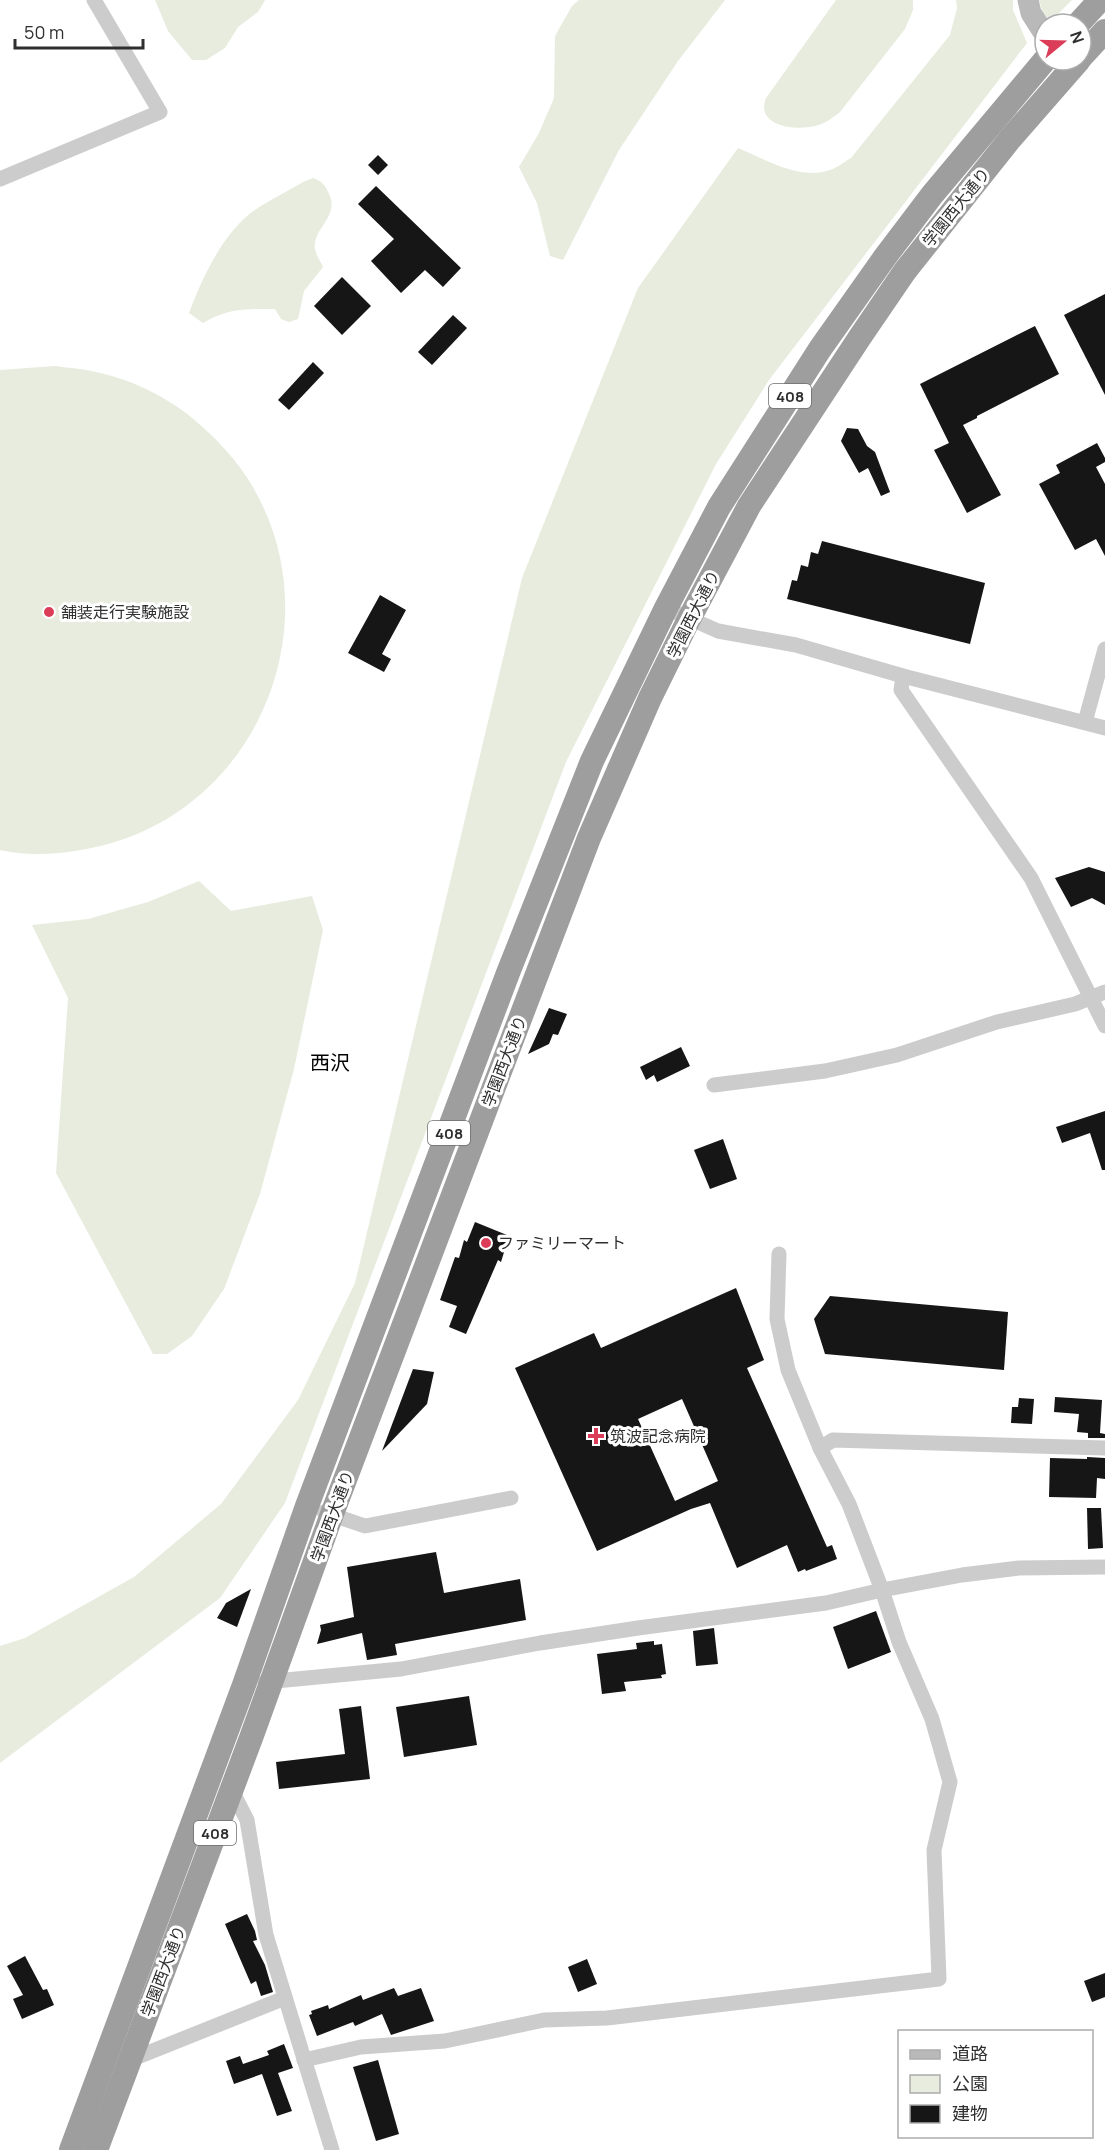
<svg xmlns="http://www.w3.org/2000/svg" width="1105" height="2150" viewBox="0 0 1105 2150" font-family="Manrope,'Noto Sans JP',sans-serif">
<rect width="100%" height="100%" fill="#fff"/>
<g fill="#e7ecde">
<path d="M155,0h110l-7,12 -20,15 -13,21 -19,12h-14l-24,-29z"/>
<path d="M579,0h146l-47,61 -59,89 -56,110 -13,-4 -13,-53 -18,-36 20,-34 15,-35 1,-62 17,-30z"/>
<path d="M836,0h77v10l-8,19 -65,83c-8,6 -15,12 -25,14 -20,5 -60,0 -49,-28z"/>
<path d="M956,0h57v10l14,33 -258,337 -53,84 -150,298 -281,741 -65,95 -220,165v-117l25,-8 109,-61 87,-73 77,-104 57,-117 167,-705 116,-290 100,-140c27,11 61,33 92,22 7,-2 14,-8 21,-12l99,-123 7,-27z"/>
<path d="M1039,0h33l-19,19 -9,-2z"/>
<path d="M313,178c8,3 10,5 14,12 16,26 -15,37 -12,59 1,6 6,13 8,18l-19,24 -6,28 -9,3 -8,-3 -6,-10c-30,0 -46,-1 -72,14l-14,-10c13,-34 30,-72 58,-97 16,-13 38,-23 56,-34z"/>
<path d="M55,366c15,2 31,3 45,7 29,6 62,22 86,40 23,18 46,41 62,66 84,132 19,312 -127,361 -36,12 -84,19 -121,10v-480z"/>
<path d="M199,881l32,30 81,-15 11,34 -29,139 -34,125 -36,95 -32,47 -25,18h-14l-97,-181 12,-175 -36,-73 56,-6 60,-17z"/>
</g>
<g fill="#161616" fill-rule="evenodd">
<path d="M378,155l10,10 -10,10 -10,-10z"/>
<path d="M376,186l85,82 -18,19 -18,-17 -24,23 -30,-32 23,-22 -36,-35z"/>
<path d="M342,277l29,29 -29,29 -28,-29z"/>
<path d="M1105,294v101l-41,-80z"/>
<path d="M453,315l14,13 -35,37 -14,-13z"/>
<path d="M1035,326l24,48 -82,42v2l-14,7 38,70 -34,18 -33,-63 15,-7 -29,-59z"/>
<path d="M313,362l11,11 -35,37 -11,-10z"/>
<path d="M847,428l11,1 9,17 8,6 15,40 -9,4 -13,-28 -9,5 -18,-32z"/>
<path d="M1097,443l8,15v4l-9,5 9,17v72l-9,-17 -21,11 -36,-66 21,-11 -4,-8z"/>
<path d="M822,541l163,42 -15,61 -183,-45 5,-19 5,1 4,-16 7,2 3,-15 7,2z"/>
<path d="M380,595l26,15 -24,44 9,5 -7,13 -36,-19z"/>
<path d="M1089,867l16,5v33l-13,-7 -21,9 -16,-29z"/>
<path d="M549,1008l18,6 -9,21 -5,-1 -4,10 -21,10z"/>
<path d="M681,1047l9,19 -33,16 -3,-7 -8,5 -6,-13z"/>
<path d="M1105,1111v59h-3l-12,-37 -28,10 -6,-16z"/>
<path d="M723,1139l14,40 -27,10 -16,-39z"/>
<path d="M475,1222l39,16 -6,12 -3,-1 -4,13 -3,-2 -32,74 -17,-7 8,-21 -17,-6 15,-43 4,1 5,-18 3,2z"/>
<path d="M736,1288l28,72 -17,8 80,179 5,-2 5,14 -31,12 -1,-2 -7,3 -11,-27 -50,23 -27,-65 -19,6 -94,42 -82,-183 79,-35 7,15zM682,1399l36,82 -43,20 -37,-82z"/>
<path d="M830,1296l178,16 -4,58 -179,-16 -11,-35z"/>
<path d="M413,1369l21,3 -7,32 -45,47z"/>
<path d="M1055,1397l47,3 -2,33 5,1v4h-17v-5l-11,-1 2,-18 -25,-2z"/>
<path d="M1019,1398l15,1 -2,25 -21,-1 1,-16h6z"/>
<path d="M1087,1457l18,1v21l-8,-1 -1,20 -47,-1 1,-39 37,1z"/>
<path d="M1087,1508h14l2,40 -15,1z"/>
<path d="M436,1552l8,41 76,-14 6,41 -131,24 2,11 -30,5 -5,-27 -45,11 4,-14 -1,-5 34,-8 -7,-50z"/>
<path d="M251,1589l-14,38 -20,-9 9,-15z"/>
<path d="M876,1611l15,41 -43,17 -15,-42z"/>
<path d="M714,1628l4,36 -22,2 -3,-35z"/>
<path d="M654,1641v4l8,-1 4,30 -5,1 1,3 -38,4 2,9 -24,3 -5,-40 40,-5 -1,-6z"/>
<path d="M469,1696l8,49 -73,12 -8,-50z"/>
<path d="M361,1706l9,73 -91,10 -3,-27 69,-8 -6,-45z"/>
<path d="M247,1914l8,17 2,9 -4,1 12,24 8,27 -12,4 -5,-15 -5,3 -26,-60z"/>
<path d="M25,1956l18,34 4,-1 7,16 -32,14 -9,-20 10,-4 -16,-29z"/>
<path d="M587,1959l10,25 -19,8 -10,-25z"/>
<path d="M1105,1973v24l-13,5 -8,-21z"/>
<path d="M394,1988l4,8 23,-8 13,33 -43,14 -9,-21 -27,12 -2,-4 -36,14 -8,-21 3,-1 -1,-3 17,-6 1,4 32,-14 2,5z"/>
<path d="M284,2044l9,24 -15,5 14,38 -15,5 -15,-42 -28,10 -8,-23 14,-5 3,8 26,-9 -2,-4z"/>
<path d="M378,2060l21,74 -23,7 -23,-74z"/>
</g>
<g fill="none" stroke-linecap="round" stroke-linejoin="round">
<g stroke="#ccc" stroke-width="15">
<path d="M0,179l160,-67 -66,-112"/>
<path d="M666,608l52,23 78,14 107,31 202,52"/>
<path d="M903,676l-2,14 130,188 74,148"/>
<path d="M1085,722l20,-73"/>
<path d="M714,1085l111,-14 72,-16 100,-33 78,-18 30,-12"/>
<path d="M820,1448l13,-8 272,8"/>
<path d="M324,1512l41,14 146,-28"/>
<path d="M265,1682l136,-13 139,-26 98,-15 188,-25 56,-13 80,-15 57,-7 86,-1"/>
<path d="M231,1789l16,31 19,115 66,215"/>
<path d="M130,2060l155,-62"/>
<path d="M304,2060l57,-13 84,-6 99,-21 63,-2 332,-39 -5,-129 16,-68 -18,-63 -33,-77 -17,-52 -33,-86 -29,-56 -32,-78 -11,-51 2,-65"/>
</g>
<path stroke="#b9b9b9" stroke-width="21" d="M1028,0l3,13 14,22"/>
<g stroke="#9e9e9e" stroke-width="24">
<path d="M1078,24l22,-24"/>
<path d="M1081,57l24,-26"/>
<path d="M71,2150l173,-465 63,-179 201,-533 84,-212 74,-153 53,-101 101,-158 65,-92 47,-62 113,-135"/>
<path d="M96,2150l155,-412 81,-224 162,-427 95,-249 61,-140 39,-79 60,-113 111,-169 45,-66 105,-132 69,-79"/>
</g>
</g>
<g fill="#db3c58" stroke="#fff" stroke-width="2">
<circle cx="49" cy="612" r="6"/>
<circle cx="486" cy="1243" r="6"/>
<path d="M593 1427h6v6h6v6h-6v6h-6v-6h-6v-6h6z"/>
</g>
<g text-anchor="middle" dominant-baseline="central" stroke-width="6" stroke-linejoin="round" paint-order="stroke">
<g fill="#fff" stroke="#6d6d6d" stroke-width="1.5">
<rect x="769" y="384" width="42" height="24" rx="4.5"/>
<rect x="428" y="1121" width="42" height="24" rx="4.5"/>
<rect x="194" y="1821" width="42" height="24" rx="4.5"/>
</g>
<g font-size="15" font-weight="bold" fill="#2f2f2f">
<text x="790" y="396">408</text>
<text x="449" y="1133">408</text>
<text x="215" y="1833">408</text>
</g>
<g font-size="16" fill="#2f2f2f" stroke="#fff">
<text transform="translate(956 207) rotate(-51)">学園西大通り</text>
<text transform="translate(693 614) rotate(-63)">学園西大通り</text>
<text transform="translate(504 1061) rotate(-69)">学園西大通り</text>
<text transform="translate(332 1516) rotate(-70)">学園西大通り</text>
<text transform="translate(163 1971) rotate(-69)">学園西大通り</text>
</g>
<g font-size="16" fill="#2f2f2f" stroke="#fff" text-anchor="start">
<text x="61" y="612">舗装走行実験施設</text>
<text x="498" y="1243">ファミリーマート</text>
<text x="610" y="1436">筑波記念病院</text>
</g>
<g font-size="20" fill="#000" stroke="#fff">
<text x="330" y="1062">西沢</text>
</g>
</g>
<rect x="898" y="2030" width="195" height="108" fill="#ffffff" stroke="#acacac" stroke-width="1.5"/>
<rect x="910" y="2050" width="30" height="9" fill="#b9b9b9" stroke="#acacac" stroke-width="1.5"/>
<text x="952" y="2060" font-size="18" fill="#2f2f2f">道路</text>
<rect x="910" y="2075" width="30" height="18" fill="#e7ecde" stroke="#acacac" stroke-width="1.5"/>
<text x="952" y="2090" font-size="18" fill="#2f2f2f">公園</text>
<rect x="910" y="2105" width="30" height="18" fill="#161616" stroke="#acacac" stroke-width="1.5"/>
<text x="952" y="2120" font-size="18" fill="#2f2f2f">建物</text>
<g transform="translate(1063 42) rotate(71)"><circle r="28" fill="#ffffff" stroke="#acacac" stroke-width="1.5"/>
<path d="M0-4.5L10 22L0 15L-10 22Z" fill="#db3c58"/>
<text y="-9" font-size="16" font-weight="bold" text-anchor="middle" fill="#2f2f2f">N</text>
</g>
<path d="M15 39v9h128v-9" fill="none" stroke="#2f2f2f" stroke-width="3"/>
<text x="24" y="39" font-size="18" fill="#2f2f2f" stroke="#ffffff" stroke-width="4.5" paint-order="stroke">50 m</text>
</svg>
